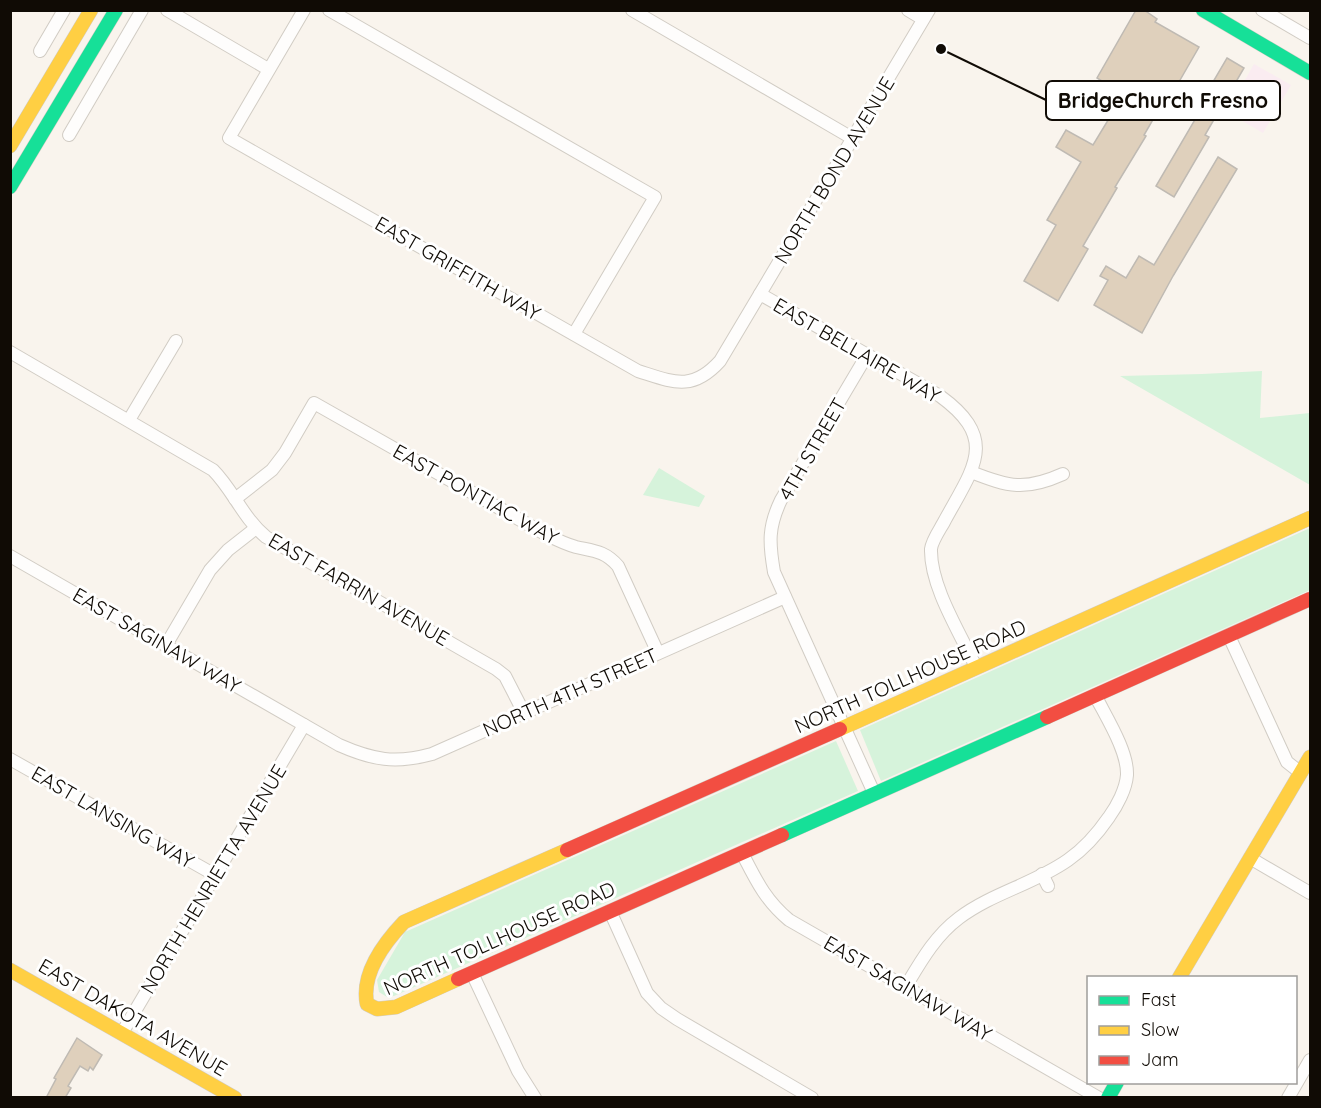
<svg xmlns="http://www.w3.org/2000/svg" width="1321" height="1108" viewBox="0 0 1321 1108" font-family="Quicksand,sans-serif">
<rect width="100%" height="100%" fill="#f9f4ed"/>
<path fill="#faecf1" d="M1254,64l37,21 -28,48 -36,-21z"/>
<g fill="#d6f3db">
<path d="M1262,371l-2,47 50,-5v72l-190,-109 82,-2z"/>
<path d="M659,468l46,28 -6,11 -56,-12z"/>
<path d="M1310,528v62l-429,191 -21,-51z"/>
<path d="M836,741l22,50 -464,205 -7,1 -8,-5 -2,-12 28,-48z"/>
</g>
<g fill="#dfd0bc" stroke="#bfbab3" stroke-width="1.5">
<path d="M1136,10h8l13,9 -2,3 44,25 -27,47 -3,-2 -25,43 2,1 -31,51 2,1 -34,58 5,3 -30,52 -34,-20 32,-56 -9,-5 34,-58 -25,-15 10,-17 27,15 17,-28 13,-23 -26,-16z"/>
<path d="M1227,58l17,10 -39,67 4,2 -35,60 -18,-11 40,-68 -3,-2z"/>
<path d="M1218,157l19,12 -64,107 -31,57 -48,-28 14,-25 -8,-4 6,-10 20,12 13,-22 15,9z"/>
<path d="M77,1038l25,17 -9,15 -3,-3 -2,4 -8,-5 -12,20 3,2 -6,10h-19l10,-19 -2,-1z"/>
</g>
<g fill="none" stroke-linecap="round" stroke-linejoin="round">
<defs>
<g id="street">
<path d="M167,10l101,59"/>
<path d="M304,10l-75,128 409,233c35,11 54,21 82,-10l209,-351"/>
<path d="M329,10l326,187 -81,137"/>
<path d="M632,10l220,128"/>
<path d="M908,10l15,9"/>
<path d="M1262,10l48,28"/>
<path d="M40,51l24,-41"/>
<path d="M69,135l73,-125"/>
<path d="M760,294l180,102c59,43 34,71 5,124 -4,8 -13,20 -14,29 -1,37 29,84 45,118"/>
<path d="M10,352l203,118c20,20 30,48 53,67l230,132 9,7 19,37"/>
<path d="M867,355l-86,145c-13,27 -12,43 -7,72l100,221"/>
<path d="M129,420l47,-79"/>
<path d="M971,472c38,15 54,19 92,2"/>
<path d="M235,499l37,-29 13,-17 29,-50 231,131c10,5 20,10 31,13 18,4 29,4 42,19l40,87"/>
<path d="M10,556l329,189c34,15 56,19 93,9l353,-157"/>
<path d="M1229,636l58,126 14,11"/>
<path d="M166,645l44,-75 18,-20 28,-22"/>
<path d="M10,759l205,116"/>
<path d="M742,853c14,27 23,47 47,67l310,178"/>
<path d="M1250,858l60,35"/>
<path d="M1042,874l6,12"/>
<path d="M610,911l37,82 14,15 16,11 135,79"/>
<path d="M472,973l46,98 17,27"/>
<path d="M906,986c15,-25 29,-50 53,-68 33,-25 75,-34 109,-58 16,-11 30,-27 41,-43 8,-11 17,-28 18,-42 1,-24 -21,-58 -32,-80"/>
<path d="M122,1033l182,-308"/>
<path d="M1288,1098l22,-38"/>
</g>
<g id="fast">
<path d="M1203,10l107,63"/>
<path d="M10,187l106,-177"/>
<path d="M782,835l265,-118"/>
<path d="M1108,1098l9,-16"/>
</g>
<g id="slow">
<path d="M10,146l81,-136"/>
<path d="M840,729l470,-211"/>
<path d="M10,970l225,128"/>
<path d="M1179,978l131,-221"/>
<path d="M458,979l-62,28 -19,2 -10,-5c-6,-30 17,-61 37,-82l163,-72"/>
</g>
<g id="jam">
<path d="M1047,717l263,-118"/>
<path d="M567,850l273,-121"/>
<path d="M458,979l324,-144"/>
</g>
</defs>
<use href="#street" stroke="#d1ccc4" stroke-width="14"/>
<use href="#fast" stroke="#d1ccc4" stroke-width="15"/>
<use href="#slow" stroke="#d1ccc4" stroke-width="15"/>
<use href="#jam" stroke="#d1ccc4" stroke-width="15"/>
<use href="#street" stroke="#fefdfc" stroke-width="12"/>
<use href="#fast" stroke="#16e098" stroke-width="14"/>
<use href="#slow" stroke="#ffcf43" stroke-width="14"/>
<use href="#jam" stroke="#f24e42" stroke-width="14"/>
</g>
<g text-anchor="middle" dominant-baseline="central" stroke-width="6" stroke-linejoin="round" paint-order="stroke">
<g font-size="20" fill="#100b05" stroke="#fff">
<text transform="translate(834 170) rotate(-59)">NORTH BOND AVENUE</text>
<text transform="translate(458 268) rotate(30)">EAST GRIFFITH WAY</text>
<text transform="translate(857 350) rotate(30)">EAST BELLAIRE WAY</text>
<text transform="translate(812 449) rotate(-60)">4TH STREET</text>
<text transform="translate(476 494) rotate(29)">EAST PONTIAC WAY</text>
<text transform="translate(359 589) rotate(30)">EAST FARRIN AVENUE</text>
<text transform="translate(157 640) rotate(30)">EAST SAGINAW WAY</text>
<text transform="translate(910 676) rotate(-24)">NORTH TOLLHOUSE ROAD</text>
<text transform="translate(570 692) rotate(-24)">NORTH 4TH STREET</text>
<text transform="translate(113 817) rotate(30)">EAST LANSING WAY</text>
<text transform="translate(213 879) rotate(-59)">NORTH HENRIETTA AVENUE</text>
<text transform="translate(499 938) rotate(-24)">NORTH TOLLHOUSE ROAD</text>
<text transform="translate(908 988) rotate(30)">EAST SAGINAW WAY</text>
<text transform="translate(133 1017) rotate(30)">EAST DAKOTA AVENUE</text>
</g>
</g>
<path fill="none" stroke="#100b05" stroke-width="2" d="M941 49L1046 100"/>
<circle fill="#100b05" stroke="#fff" stroke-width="2" cx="941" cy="49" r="6"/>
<rect fill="#fff" stroke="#100b05" stroke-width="2" x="1046" y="81" width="234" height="39" rx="6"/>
<g font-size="21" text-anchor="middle" font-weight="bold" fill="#100b05">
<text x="1163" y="108">BridgeChurch Fresno</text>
</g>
<rect width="1321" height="1108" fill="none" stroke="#100b05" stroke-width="24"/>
<rect x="1087" y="976" width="210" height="108" fill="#ffffff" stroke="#9f9d9b" stroke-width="1.5"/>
<rect x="1099" y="996" width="30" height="9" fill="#16e098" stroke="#9f9d9b" stroke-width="1.5"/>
<text x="1141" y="1006" font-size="18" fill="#100b05">Fast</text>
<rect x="1099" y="1026" width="30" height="9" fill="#ffcf43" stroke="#9f9d9b" stroke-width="1.5"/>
<text x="1141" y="1036" font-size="18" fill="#100b05">Slow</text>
<rect x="1099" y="1056" width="30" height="9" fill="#f24e42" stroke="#9f9d9b" stroke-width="1.5"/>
<text x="1141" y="1066" font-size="18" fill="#100b05">Jam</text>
</svg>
